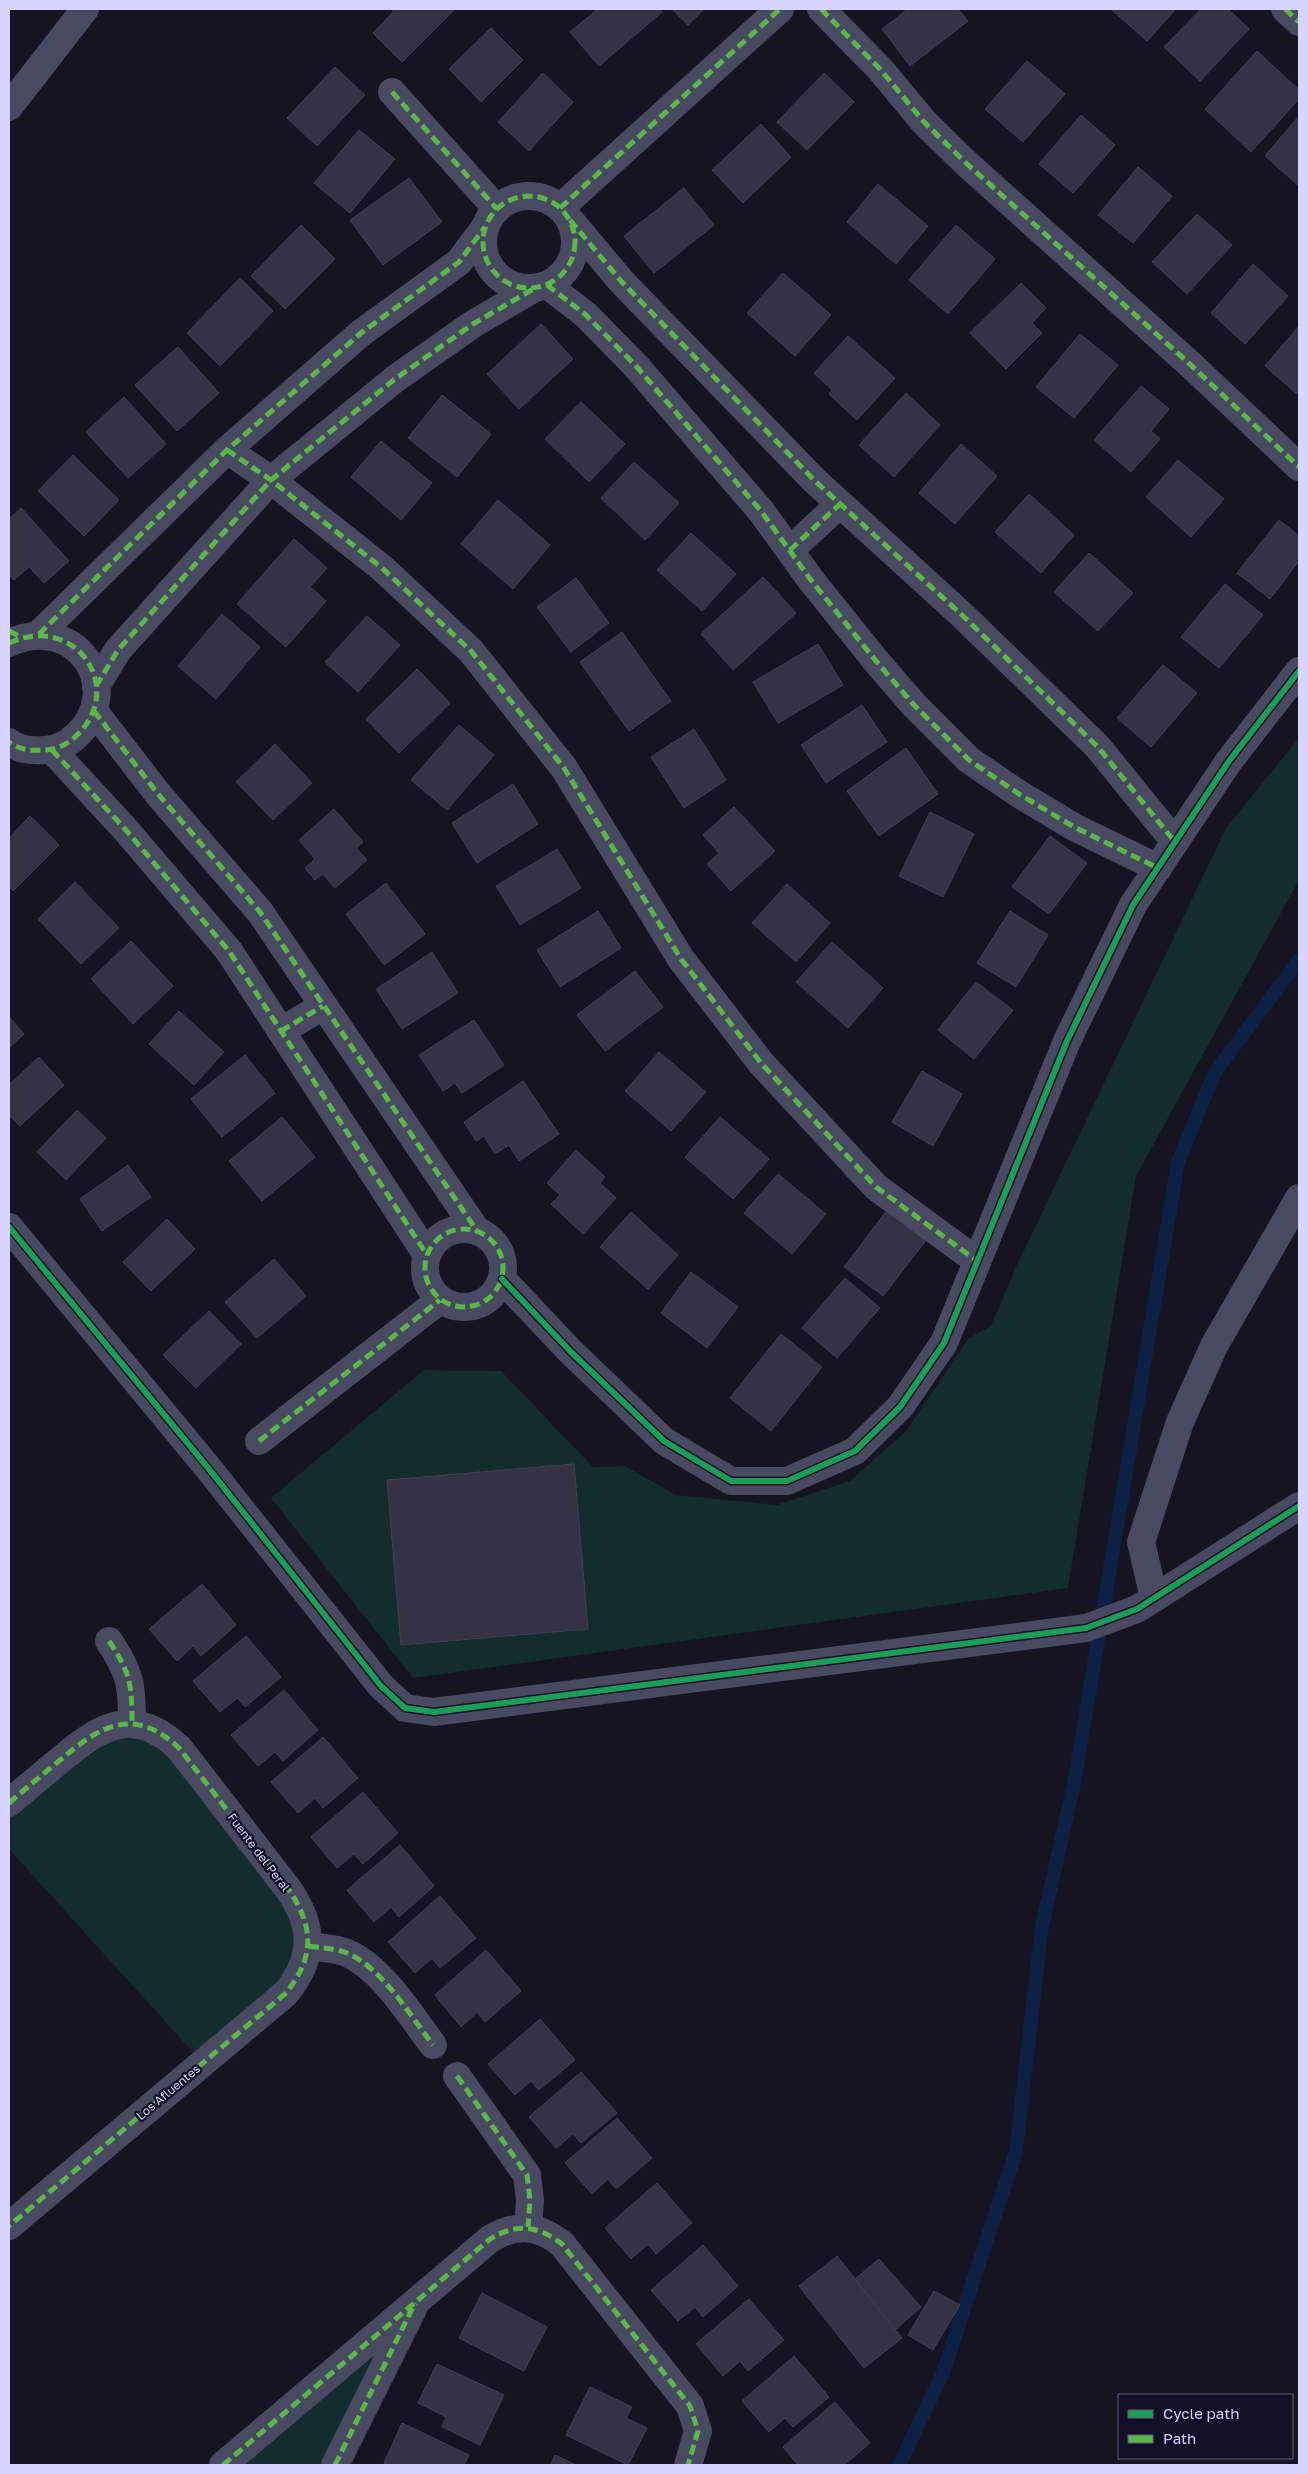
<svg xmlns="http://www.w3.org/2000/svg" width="1308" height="2474" viewBox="0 0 1308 2474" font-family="'Golos Text',sans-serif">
<rect width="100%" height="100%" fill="#161421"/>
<g fill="#132c2d">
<path d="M1299,738v142l-163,296 -68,412 -655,90 -142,-180 153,-128 77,1 92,96 32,-1 51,29 101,10 73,-24 56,-50 62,-92 23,-13 26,-61 209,-437z"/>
<path d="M111,1732l52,11 131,166 2,60 -97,90 -190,-210v-38z"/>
<path d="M411,2308l-78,157h-107z"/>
</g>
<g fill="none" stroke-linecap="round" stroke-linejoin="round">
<path stroke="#0d2144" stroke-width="14" d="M899,2465l44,-92 73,-222 26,-225 32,-142 104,-622 37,-90 84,-112"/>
</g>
<g fill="#343243" stroke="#433f54">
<path d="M391,9h64l-53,53 -29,-29 21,-22z"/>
<path d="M598,9h61l3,3 -63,54 -29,-34z"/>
<path d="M672,9h32l-16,16z"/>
<path d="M908,9h50l10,12 -58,45 -28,-37z"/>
<path d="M1111,9h65l-29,32z"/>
<path d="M1201,9h27l21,20 -49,52 -36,-34z"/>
<path d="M491,28l32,32 -42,42 -32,-33z"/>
<path d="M1257,51l42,39v9l-48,53 -46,-43z"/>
<path d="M1027,61l38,33 -42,48 -38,-33z"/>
<path d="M335,67l30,28 -48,51 -30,-28z"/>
<path d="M543,73l30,29 -44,49 -31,-29z"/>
<path d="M824,73l30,29 -47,48 -30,-28z"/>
<path d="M1081,115l34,30 -42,48 -34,-29z"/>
<path d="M1299,116v70l-34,-30z"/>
<path d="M761,124l30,33 -48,46 -31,-33z"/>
<path d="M359,130l36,29 -45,54 -36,-30z"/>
<path d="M1138,167l34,29 -39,47 -35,-28z"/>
<path d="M409,178l33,44 -59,43 -33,-45z"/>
<path d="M878,184l50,42 -32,38 -49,-42z"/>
<path d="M684,188l30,37 -60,48 -30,-37z"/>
<path d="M1197,214l35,31 -45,49 -35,-32z"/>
<path d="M301,225l34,34 -50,50 -34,-33z"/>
<path d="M956,225l39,34 -47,55 -39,-34z"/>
<path d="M1253,264l35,32 -43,48 -34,-31z"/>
<path d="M783,273l48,42 -36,41 -48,-43z"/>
<path d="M240,278l33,33 -53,55 -33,-33z"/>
<path d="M1021,283l25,25 -14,15 10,10 -36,36 -36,-36z"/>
<path d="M541,324l32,35 -54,50 -32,-35z"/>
<path d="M1299,326v64l-2,4 -32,-28z"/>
<path d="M1080,334l38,31 -44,53 -38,-31z"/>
<path d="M848,336l47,42 -38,42 -28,-26 3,-4 -18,-17z"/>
<path d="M178,347l41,46 -42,38 -42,-46z"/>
<path d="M1141,386l28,23 -18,22 9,8 -29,33 -37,-32z"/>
<path d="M906,393l34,32 -46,52 -35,-32z"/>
<path d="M442,395l49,39 -34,43 -49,-39z"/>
<path d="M124,397l42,47 -38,34 -42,-46z"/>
<path d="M581,402l44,42 -36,38 -44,-43z"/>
<path d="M381,441l51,42 -31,37 -50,-43z"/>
<path d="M961,444l36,32 -42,48 -36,-31z"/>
<path d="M73,455l46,45 -35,36 -46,-45z"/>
<path d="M1178,460l46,39 -33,38 -45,-40z"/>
<path d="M634,462l45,41 -34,37 -44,-42z"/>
<path d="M1029,494l45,41 -33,38 -46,-41z"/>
<path d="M498,500l52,45 -37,44 -52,-45z"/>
<path d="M21,508l48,53 -25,22 -15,-16 -15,13 -5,-5v-56z"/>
<path d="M1279,520l20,16v25l-29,38 -33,-26z"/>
<path d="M691,533l45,41 -34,37 -45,-41z"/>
<path d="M294,539l33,29 -17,19 16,14 -40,46 -49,-43z"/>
<path d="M1089,553l44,40 -35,38 -44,-39z"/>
<path d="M763,577l33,36 -63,57 -32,-36z"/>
<path d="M576,578l33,45 -38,29 -34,-45z"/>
<path d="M1225,584l38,31 -44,53 -38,-31z"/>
<path d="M222,614l38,33 -44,52 -38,-33z"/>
<path d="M367,616l33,29 -42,47 -33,-30z"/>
<path d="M622,632l49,69 -42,30 -49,-69z"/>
<path d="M818,644l25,41 -65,38 -25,-41z"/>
<path d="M1163,665l34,28 -46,54 -34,-29z"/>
<path d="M417,669l33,34 -51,50 -33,-34z"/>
<path d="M862,705l25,37 -61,41 -25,-38z"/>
<path d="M459,725l35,30 -47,55 -36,-30z"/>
<path d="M694,729l32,51 -42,28 -33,-51z"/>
<path d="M275,744l37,39 -39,37 -37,-38z"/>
<path d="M906,748l32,46 -59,42 -32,-45z"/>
<path d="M513,784l25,40 -61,39 -25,-40z"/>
<path d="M734,807l41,44 -44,40 -24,-27 12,-11 -16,-18z"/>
<path d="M334,809l29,33 -7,6 11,12 -32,28 -12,-14 -8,6 -10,-12 10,-9 -16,-19z"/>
<path d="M930,812l44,22 -31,63 -44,-21z"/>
<path d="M30,816l29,29 -46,46 -4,-5v-48z"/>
<path d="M1050,836l37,27 -38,51 -37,-27z"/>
<path d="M557,849l24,39 -61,37 -24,-39z"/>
<path d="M75,882l44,46 -38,36 -43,-45z"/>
<path d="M386,883l39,51 -41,31 -38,-51z"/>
<path d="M787,884l43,39 -34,39 -44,-39z"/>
<path d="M598,911l23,37 -61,39 -23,-37z"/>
<path d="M1010,911l38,24 -32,52 -39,-24z"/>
<path d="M131,941l42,45 -40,38 -42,-45z"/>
<path d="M832,942l51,46 -35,40 -52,-46z"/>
<path d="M432,952l26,41 -56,36 -26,-40z"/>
<path d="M635,971l28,36 -58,44 -28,-36z"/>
<path d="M976,982l37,28 -39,49 -36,-29z"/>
<path d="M179,1011l45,41 -30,33 -45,-41z"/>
<path d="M9,1017l15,17 -15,14z"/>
<path d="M474,1020l30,45 -42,28 -7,-10 -12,8 -24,-36z"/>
<path d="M659,1052l47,40 -35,39 -46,-40z"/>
<path d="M245,1055l30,38 -53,44 -31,-38z"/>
<path d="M39,1057l25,28 -44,41 -11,-11v-30z"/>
<path d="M922,1071l40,23 -29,52 -41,-24z"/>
<path d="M523,1081l36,53 -40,27 -10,-16 -14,9 -11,-18 -8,5 -12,-19z"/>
<path d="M77,1110l29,28 -40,42 -29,-28z"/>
<path d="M282,1117l33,40 -53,44 -33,-40z"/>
<path d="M720,1117l49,42 -36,40 -48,-42z"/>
<path d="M576,1150l29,27 -5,6 16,15 -33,36 -32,-30 9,-9 -13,-12z"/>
<path d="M128,1165l23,32 -49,34 -22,-32z"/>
<path d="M778,1174l48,40 -34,40 -48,-41z"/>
<path d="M888,1209l39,30 -44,57 -39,-29z"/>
<path d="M631,1212l47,43 -30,34 -48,-42z"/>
<path d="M167,1219l28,30 -44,42 -28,-29z"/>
<path d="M274,1259l32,37 -49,42 -32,-36z"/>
<path d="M691,1272l47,35 -31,41 -46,-35z"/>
<path d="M845,1278l35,30 -43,50 -35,-30z"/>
<path d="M209,1311l32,33 -45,44 -33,-33z"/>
<path d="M781,1334l41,33 -51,64 -41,-33z"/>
<path d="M574,1464l14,165 -187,16 -14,-165z"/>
<path d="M202,1584l34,41 -35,31 -8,-10 -16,15 -28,-32z"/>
<path d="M246,1636l35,41 -36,30 -8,-9 -17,14 -27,-31z"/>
<path d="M284,1690l34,40 -35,31 -8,-9 -17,14 -27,-31z"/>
<path d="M323,1737l35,41 -35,30 -8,-10 -17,15 -27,-31z"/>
<path d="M363,1792l35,41 -35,31 -9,-10 -17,14 -26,-31z"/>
<path d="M400,1845l34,41 -35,31 -8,-10 -17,15 -27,-32z"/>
<path d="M440,1896l36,42 -36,30 -8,-10 -17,15 -27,-31z"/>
<path d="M486,1950l35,41 -36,31 -8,-10 -16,15 -26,-32z"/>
<path d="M540,2019l35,41 -36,30 -8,-9 -16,14 -27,-31z"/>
<path d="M581,2072l36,41 -36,30 -8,-9 -17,14 -27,-31z"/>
<path d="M617,2118l35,40 -36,31 -8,-10 -16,15 -27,-31z"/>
<path d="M657,2183l35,40 -36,31 -8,-10 -17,15 -26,-31z"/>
<path d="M703,2245l35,41 -35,31 -8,-10 -17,14 -27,-31z"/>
<path d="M837,2256l65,82 -38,30 -65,-82z"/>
<path d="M879,2259l42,48 -26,23 -40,-51z"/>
<path d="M934,2291l26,14 -27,45 -25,-15z"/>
<path d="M482,2293l65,34 -23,44 -65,-33z"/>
<path d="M749,2299l35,41 -36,31 -8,-10 -17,15 -27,-32z"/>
<path d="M794,2356l35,41 -36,30 -8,-9 -16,14 -27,-31z"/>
<path d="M437,2364l67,31 -24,50 -38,-18 4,-10 -28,-14z"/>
<path d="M590,2387l42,20 -6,11 21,10 -19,37 -62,-30z"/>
<path d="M835,2402l35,41 -26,22h-46l-15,-18z"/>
<path d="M402,2423l67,32 -5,10h-76l-4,-2z"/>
<path d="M555,2455l21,10h-26z"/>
</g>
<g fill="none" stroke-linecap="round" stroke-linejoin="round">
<g stroke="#4a4962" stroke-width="28">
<path d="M821,9l59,60 44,53 42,41 226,203 107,101"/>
<path d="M1285,9l14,13"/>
<path d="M392,92l105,117"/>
<path d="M9,107l76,-98"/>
<circle cx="529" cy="242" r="46"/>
<path d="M560,208l220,-199"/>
<path d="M570,220l51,61 194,200 147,134 135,131 78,96"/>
<path d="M547,285l39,30 50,51 125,145 50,69 65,81 38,44 55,55 50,34 55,33 84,41"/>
<path d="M227,450l44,30 111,88 89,83 93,117 117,191 80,104 115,124 101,74"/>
<path d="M790,550l50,-46"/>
<path d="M39,634l188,-184 134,-117 98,-71 26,-35"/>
<path d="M9,643c67,-31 118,46 67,93 -8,8 -20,14 -31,14 -12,1 -26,0 -36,-8"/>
<path d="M96,686l22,-36 153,-170 124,-101 78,-55 62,-36"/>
<path d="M94,711l64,83 102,118 217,319"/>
<path d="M52,750l73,79 104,122 198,304"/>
<path d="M281,1031l42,-25"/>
<path d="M9,1227l200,242 172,217 24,22 29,4 652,-84 51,-19 162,-103"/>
<circle cx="464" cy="1268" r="39"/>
<path d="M502,1279l69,73 93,89 67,40h56l68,-30 45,-44 44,-64 123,-302 66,-136 96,-144 70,-90"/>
<path d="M259,1441l181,-141"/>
<path d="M1154,1598l-13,-56 39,-120 34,-76 85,-148"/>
<path d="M109,1641c22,33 23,44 23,83"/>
<path d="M9,1803c16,-14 33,-28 50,-42 41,-35 74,-56 120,-13l110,142c25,37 26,67 -3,103l-277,233"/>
<path d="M309,1946c11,2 26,2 38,7 35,15 63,62 86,92"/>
<path d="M457,2076l70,99 3,25 -2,27"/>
<path d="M223,2465l267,-226c26,-16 48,-14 72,5l128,162 8,25 -10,34"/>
<path d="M335,2465l78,-156"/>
</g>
<g stroke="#58b947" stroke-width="5" stroke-dasharray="10 5" stroke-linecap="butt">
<path d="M821,9l59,60 44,53 42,41 226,203 107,101"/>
<path d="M1285,9l14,13"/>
<path d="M392,92l105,117"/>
<circle cx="529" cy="242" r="46"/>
<path d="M560,208l220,-199"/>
<path d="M570,220l51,61 194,200 147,134 135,131 78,96"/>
<path d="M547,285l39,30 50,51 125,145 50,69 65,81 38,44 55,55 50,34 55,33 84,41"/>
<path d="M227,450l44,30 111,88 89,83 93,117 117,191 80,104 115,124 101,74"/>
<path d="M790,550l50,-46"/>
<path d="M9,631l12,6"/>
<path d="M39,634l188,-184 134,-117 98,-71 26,-35"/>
<path d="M9,643c67,-31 118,46 67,93 -8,8 -20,14 -31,14 -12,1 -26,0 -36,-8"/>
<path d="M96,686l22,-36 153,-170 124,-101 78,-55 62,-36"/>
<path d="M94,711l64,83 102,118 217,319"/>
<path d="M52,750l73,79 104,122 198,304"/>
<path d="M281,1031l42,-25"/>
<circle cx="464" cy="1268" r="39"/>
<path d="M259,1441l181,-141"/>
<path d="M109,1641c22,33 23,44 23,83"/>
<path d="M9,1803c16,-14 33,-28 50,-42 41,-35 74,-56 120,-13l110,142c25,37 26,67 -3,103l-277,233"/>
<path d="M309,1946c11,2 26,2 38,7 35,15 63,62 86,92"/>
<path d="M457,2076l70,99 3,25 -2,27"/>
<path d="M223,2465l267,-226c26,-16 48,-14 72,5l128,162 8,25 -10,34"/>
<path d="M335,2465l80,-162"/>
</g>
<defs>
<g id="cycleway">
<path d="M9,1227l200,242 172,217 24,22 29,4 652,-84 51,-19 162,-103"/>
<path d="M502,1279l69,73 93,89 67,40h56l68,-30 45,-44 44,-64 123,-302 66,-136 96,-144 70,-90"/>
</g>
</defs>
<use href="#cycleway" stroke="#130f26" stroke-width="9"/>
<use href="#cycleway" stroke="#1a9f57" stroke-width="6"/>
</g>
<g text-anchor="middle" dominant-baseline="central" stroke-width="4.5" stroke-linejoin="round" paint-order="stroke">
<g font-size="12" fill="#d9d4ff" stroke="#130f26">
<text transform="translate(259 1852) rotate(53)">Fuente del Peral</text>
<text transform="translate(168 2092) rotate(-40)">Los Afluentes</text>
</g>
</g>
<rect width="1308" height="2474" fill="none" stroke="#d9d4ff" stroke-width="20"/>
<rect x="1118" y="2394" width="175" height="65" fill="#130f26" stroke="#625e7d"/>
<rect x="1128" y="2410" width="25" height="8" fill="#1a9f57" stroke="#625e7d"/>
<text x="1163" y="2419" font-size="15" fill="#d9d4ff">Cycle path</text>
<rect x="1128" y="2435" width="25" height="8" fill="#58b947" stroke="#625e7d"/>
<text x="1163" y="2444" font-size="15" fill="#d9d4ff">Path</text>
</svg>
